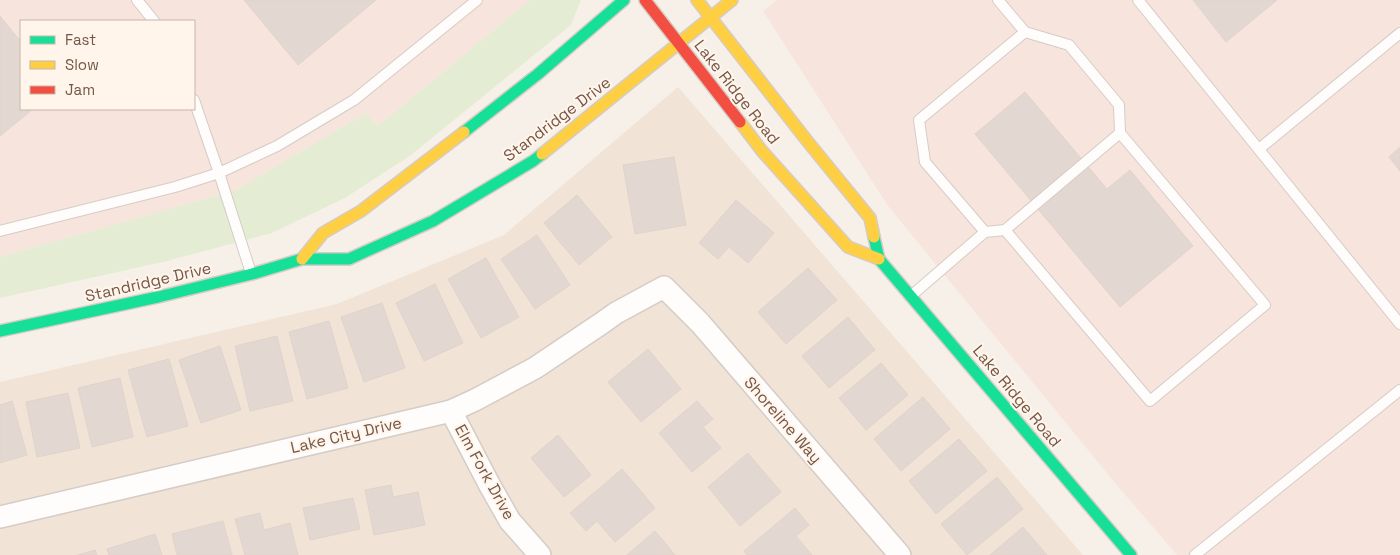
<svg xmlns="http://www.w3.org/2000/svg" width="1400" height="555" viewBox="0 0 1400 555" font-family="'Space Grotesk',sans-serif">
<rect width="100%" height="100%" fill="#f7f0e9"/>
<path fill="#f1e3d6" d="M678,87l405,468h-1083v-173l337,-78 167,-69z"/>
<g fill="#f7e4dc" fill-rule="evenodd">
<path d="M0,0h530l-152,126 -12,-13 -130,77 -236,67zM21,21h173v88h-173z"/>
<path d="M777,0h623v555h-223l-61,-71 -228,-278 -125,-195z"/>
</g>
<path fill="#e4edd3" d="M530,0h51l-10,25 -160,130 -66,43 -73,35 -105,28 -167,37v-41l236,-67 130,-77 12,13z"/>
<g fill="#e3d8d1" stroke="#e0d3cb">
<path d="M244,0h132l-78,65z"/>
<path d="M1193,0h84l-51,42z"/>
<path d="M0,16l21,26v67h12l-33,27z"/>
<path d="M1025,92l82,97 23,-19 63,76 -73,61 -145,-173z"/>
<path d="M1400,147v24l-11,-14z"/>
<path d="M674,157l12,68 -51,9 -12,-69z"/>
<path d="M577,195l35,42 -33,28 -35,-42z"/>
<path d="M736,200l38,33 -26,30 -19,-16 -11,12 -19,-16z"/>
<path d="M537,235l33,50 -35,24 -34,-50z"/>
<path d="M486,258l33,59 -38,21 -33,-59z"/>
<path d="M808,268l29,32 -51,44 -28,-32z"/>
<path d="M435,284l28,59 -39,18 -28,-58z"/>
<path d="M382,303l23,65 -41,14 -23,-65z"/>
<path d="M848,317l27,33 -46,38 -27,-32z"/>
<path d="M329,321l19,67 -41,11 -18,-67z"/>
<path d="M277,336l16,65 -43,10 -15,-65z"/>
<path d="M220,346l21,64 -40,13 -22,-63z"/>
<path d="M648,349l33,40 -40,33 -33,-40z"/>
<path d="M169,359l19,67 -41,11 -19,-67z"/>
<path d="M881,363l27,32 -42,35 -27,-32z"/>
<path d="M120,378l13,59 -41,10 -14,-59z"/>
<path d="M68,393l12,55 -43,9 -11,-55z"/>
<path d="M923,397l27,32 -49,42 -27,-32z"/>
<path d="M12,401l15,54 -27,8v-58z"/>
<path d="M697,401l16,18 -10,8 18,21 -29,24 -33,-39z"/>
<path d="M558,435l33,40 -27,22 -33,-39z"/>
<path d="M959,439l28,32 -51,43 -27,-33z"/>
<path d="M748,453l33,39 -41,34 -32,-39z"/>
<path d="M622,469l33,39 -40,34 -18,-21 -11,10 -16,-18z"/>
<path d="M997,477l26,32 -56,46 -26,-31z"/>
<path d="M391,485l2,12 25,-5 7,33 -51,10 -9,-45z"/>
<path d="M353,498l7,31 -50,11 -7,-32z"/>
<path d="M795,508l14,17 -13,11 16,19h-65l-3,-4z"/>
<path d="M260,513l4,17 26,-7 8,32h-53l-10,-36z"/>
<path d="M223,521l9,34h-55l-5,-21z"/>
<path d="M1023,527l24,28h-57z"/>
<path d="M655,531l20,24h-48z"/>
<path d="M155,534l7,21h-53l-2,-6z"/>
<path d="M95,550l2,5h-19z"/>
</g>
<g fill="none" stroke-linecap="round" stroke-linejoin="round">
<defs>
<g id="lane">
<path d="M137,0l17,21"/>
<path d="M998,0l27,32"/>
<path d="M1138,0l262,324"/>
<path d="M194,100l25,73 32,100"/>
<path d="M1259,149l141,-116"/>
<path d="M0,231l175,-44 44,-14 58,-27 77,-46 123,-100"/>
<path d="M985,232l-60,-70 -6,-42 106,-88 44,13 50,60 1,28 145,172 -115,96 -145,-171"/>
<path d="M912,295l73,-63 20,-2 115,-97"/>
<path d="M1195,555l205,-165"/>
</g>
<g id="street">
<path d="M451,411l38,73 21,37 30,34"/>
<path d="M0,517l451,-106 24,-11 60,-32 67,-45 14,-10 48,-26 36,36 200,232"/>
</g>
<g id="fast">
<path d="M464,132l74,-58 86,-74"/>
<path d="M874,237l5,22 252,296"/>
<path d="M0,331l158,-34 94,-23 50,-15h47l84,-38 100,-60 9,-7"/>
</g>
<g id="slow">
<path d="M697,0l111,142 62,76 4,19"/>
<path d="M740,122l22,29 86,96 31,12"/>
<path d="M542,154l190,-154"/>
<path d="M302,259l21,-26 38,-22 103,-79"/>
</g>
<path id="jam" d="M645,0l95,122"/>
</defs>
<use href="#lane" stroke="#d5ccc6" stroke-width="12"/>
<use href="#street" stroke="#d5ccc6" stroke-width="24"/>
<use href="#fast" stroke="#d6ccc6" stroke-width="14"/>
<use href="#slow" stroke="#d6ccc6" stroke-width="14"/>
<use href="#jam" stroke="#d6ccc6" stroke-width="14"/>
<use href="#lane" stroke="#fefdfc" stroke-width="10"/>
<use href="#street" stroke="#fefdfc" stroke-width="21"/>
<use href="#fast" stroke="#16e098" stroke-width="11"/>
<use href="#slow" stroke="#ffcf43" stroke-width="11"/>
<use href="#jam" stroke="#f24e42" stroke-width="11"/>
</g>
<g text-anchor="middle" dominant-baseline="central" stroke-width="4" stroke-linejoin="round" paint-order="stroke">
<g font-size="16" fill="#755648" stroke="#fff5ea">
<text transform="translate(737 92) rotate(52)">Lake Ridge Road</text>
<text transform="translate(557 119) rotate(-37)">Standridge Drive</text>
<text transform="translate(148 282) rotate(-13)">Standridge Drive</text>
<text transform="translate(1017 396) rotate(50)">Lake Ridge Road</text>
<text transform="translate(783 420) rotate(49)">Shoreline Way</text>
<text transform="translate(346 435) rotate(-13)">Lake City Drive</text>
<text transform="translate(485 472) rotate(61)">Elm Fork Drive</text>
</g>
</g>
<rect x="20" y="20" width="175" height="90" fill="#fff5ea" stroke="#c8b5a9"/>
<rect x="30" y="36" width="25" height="8" fill="#16e098" stroke="#c8b5a9"/>
<text x="65" y="45" font-size="15" fill="#755648">Fast</text>
<rect x="30" y="61" width="25" height="8" fill="#ffcf43" stroke="#c8b5a9"/>
<text x="65" y="70" font-size="15" fill="#755648">Slow</text>
<rect x="30" y="86" width="25" height="8" fill="#f24e42" stroke="#c8b5a9"/>
<text x="65" y="95" font-size="15" fill="#755648">Jam</text>
</svg>
